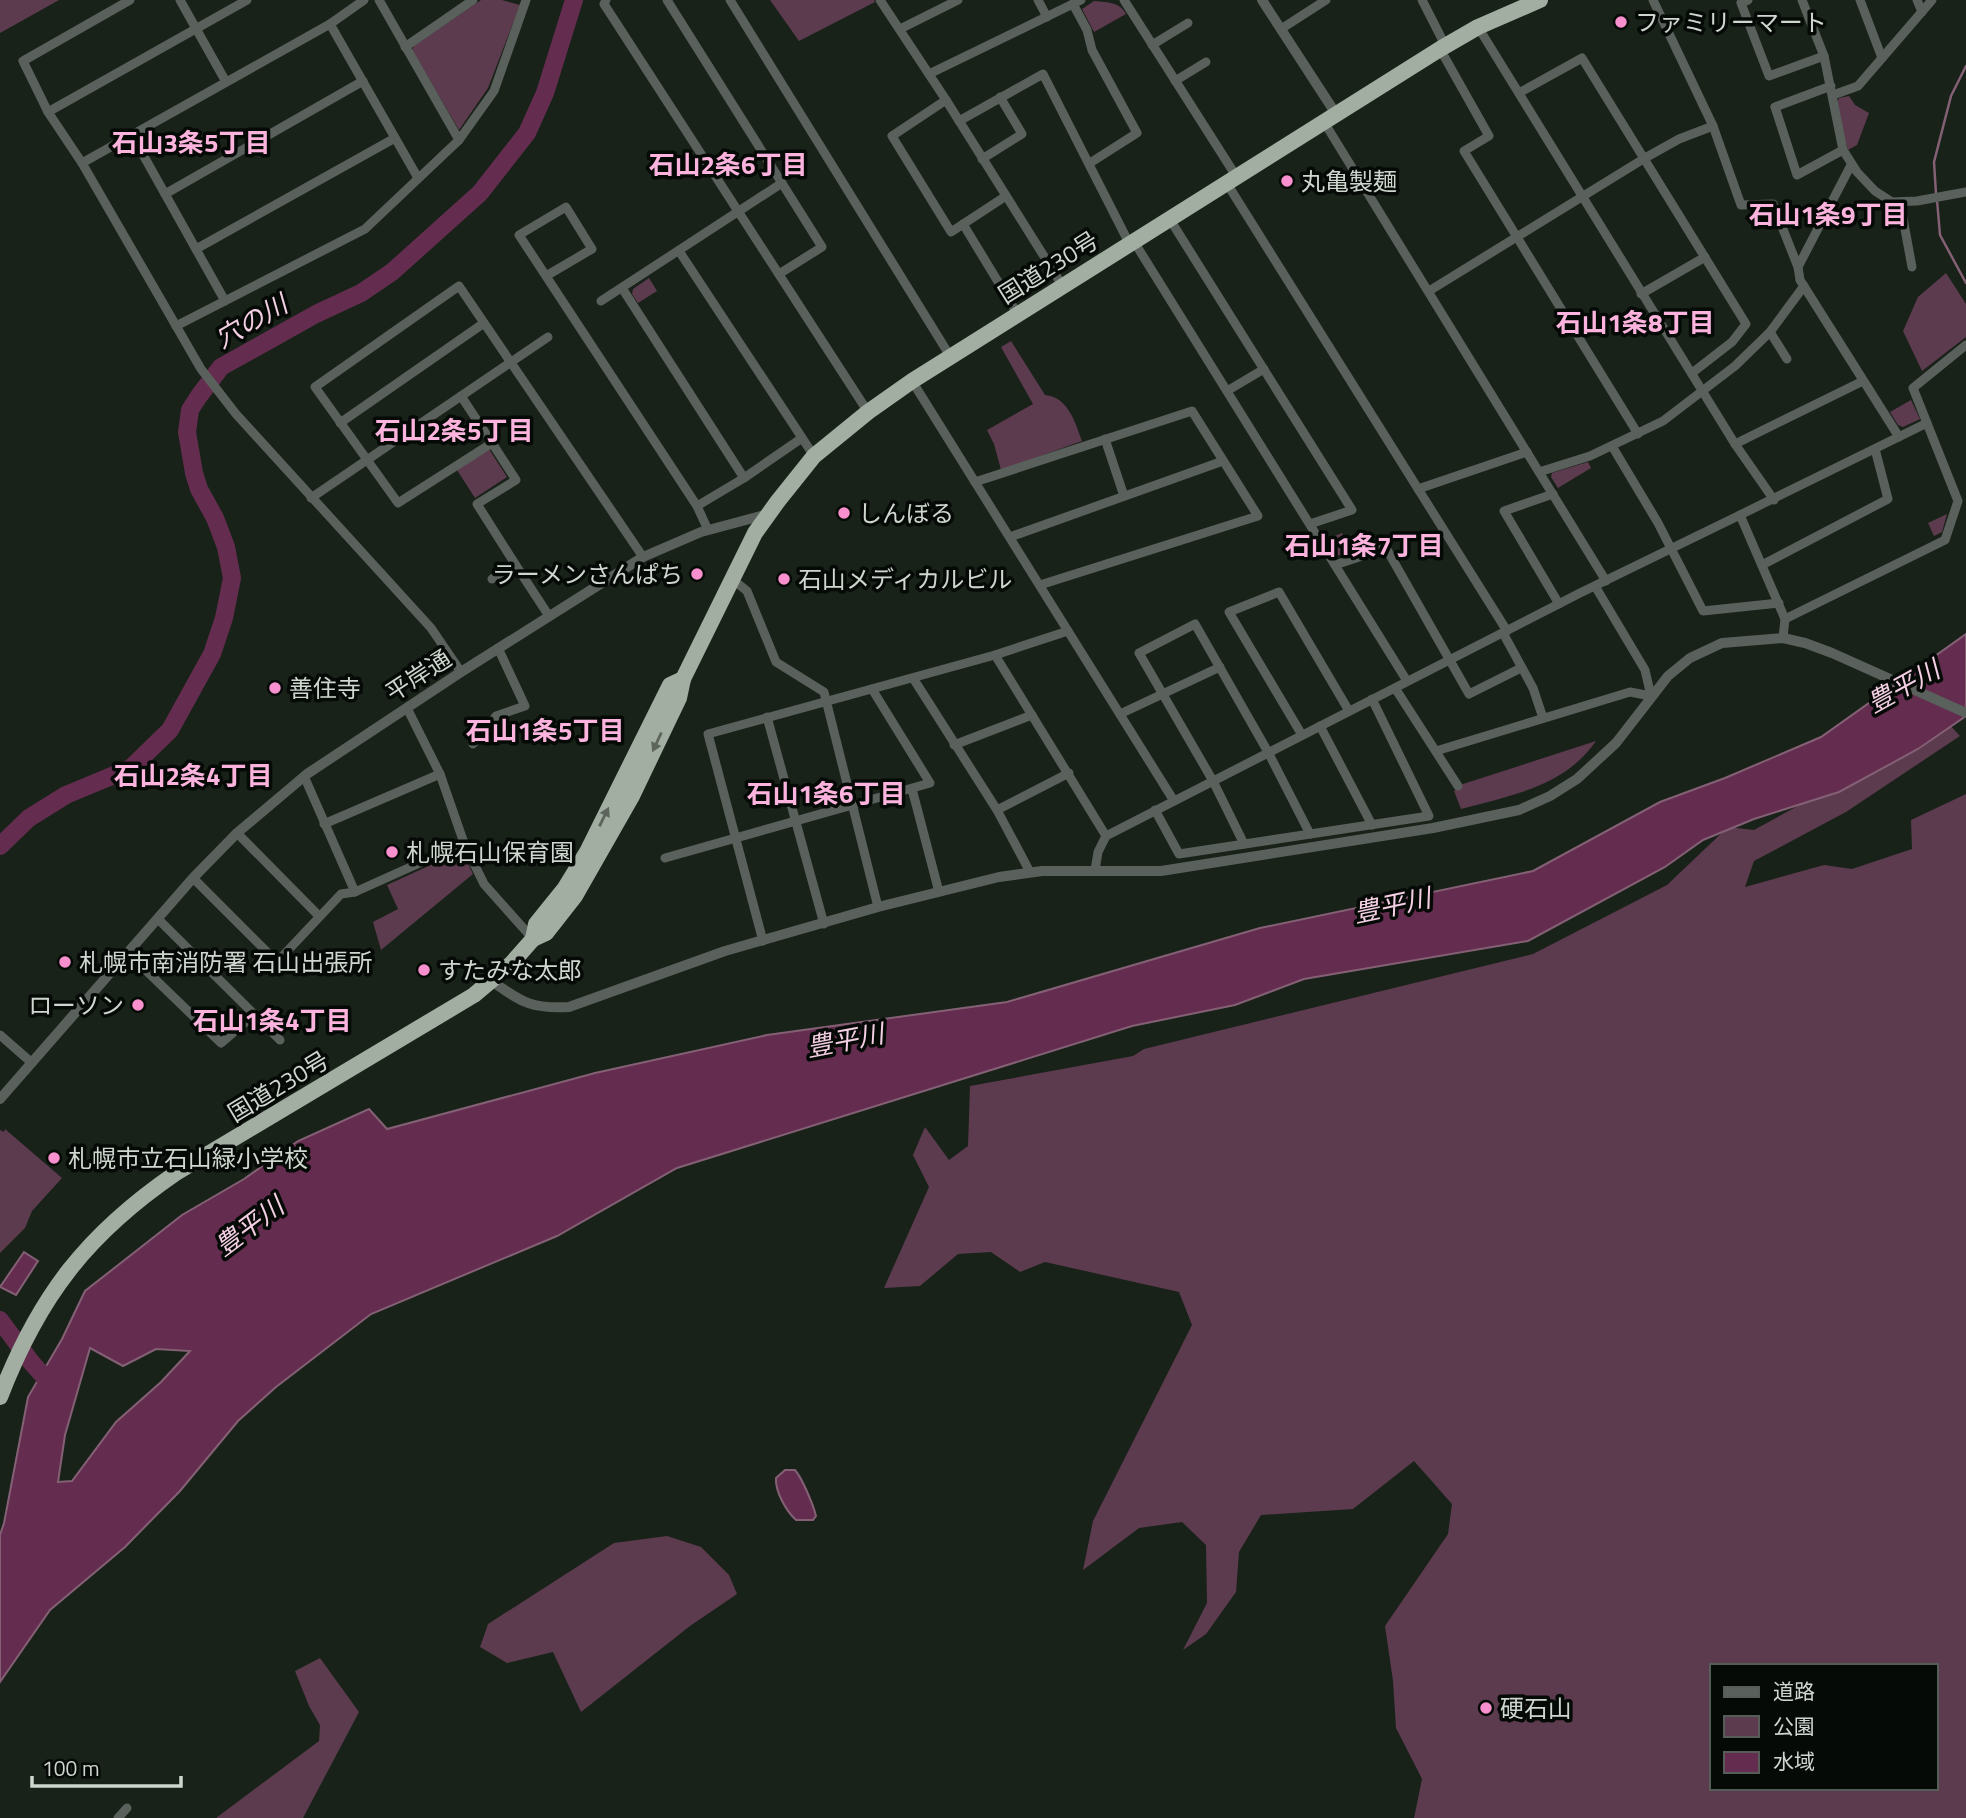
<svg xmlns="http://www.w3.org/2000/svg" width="1966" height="1818" viewBox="0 0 1966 1818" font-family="'Titillium Web','Noto Sans JP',sans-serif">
<rect width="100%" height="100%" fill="#182219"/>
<g fill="#5c3b4e" fill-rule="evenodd">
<path d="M0,0h59l-59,33z"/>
<path d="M481,0h21l18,5 -32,83 -29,42 -47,-80 2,-4z"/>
<path d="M770,0h104l1,2 -76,39z"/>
<path d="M1094,1c14,2 25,0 32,13l-32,18 -12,-23z"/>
<path d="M1849,96l6,9 14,8 -12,32 -9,5 -12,-45 3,-7z"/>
<path d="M1946,273l20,31v33l-44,34 -19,-40 15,-34z"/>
<path d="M649,278l8,13 -19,12 -6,-9 1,-5z"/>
<path d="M1011,341l34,54c23,2 30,27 37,46l-81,29 -7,-26 -7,-14 46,-26 -32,-57z"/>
<path d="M1911,400l9,19 -17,8 -5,-2 -8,-13z"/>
<path d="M489,449l18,28 -32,21 -18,-28z"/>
<path d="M1588,462l3,6 -33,20 -7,-11 1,-4z"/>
<path d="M1947,514l-5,18 -8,4 -6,-13z"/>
<path d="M1342,533l9,19 -15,4 -11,-16z"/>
<path d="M1948,723l12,13 -114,76 -92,49 -9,26 79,-22 28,4 60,-20 -1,-29 55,-26v1024h-552l8,-39 -26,-51 -3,-47 -8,-55 63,-92 4,-30 -38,-43 -61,48 -92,6 -22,37 -3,40 -30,42 -23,16 24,-47 -1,-58 -24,-23 -43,6 -56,42 10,-49 99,-196 -13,-33 -134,-30 -25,10 -29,-20 -33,2 -38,32 -36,2 45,-101 -16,-32 12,-28 24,33 19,-14 2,-60 163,-30 11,-7 389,-95 134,-69 61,-58 26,3zM1712,1666h224v122h-224z"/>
<path d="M1596,741c-32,46 -84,54 -135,68l-7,-18 9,-7z"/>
<path d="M459,852l4,1 10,21 -92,76 -8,-28 25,-13 -11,-24z"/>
<path d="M5,1129l57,49 -30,33 -7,17 -25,25v-123l4,2z"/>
<path d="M667,1536l34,11 28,28 8,19 -47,32 -109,86 -28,-60 -46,11 -27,-16 8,-23 126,-81z"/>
<path d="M320,1658l39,54 -56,106h-87l103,-77 1,-16 -11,-19 -14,-35z"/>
</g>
<g fill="#642d4f" stroke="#846075" stroke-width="2" fill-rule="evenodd">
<path d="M1966,634v82l-48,33 -79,43 -85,27 -51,21 -38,27 -137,74 -224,38 -69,26 -103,21 -455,142 -120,68 -186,78 -95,73 -38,34 -58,70 -55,56 -75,63 -50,72v-147l4,-12 24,-126 34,-58 23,-48 97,-76 62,-36 54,-38 71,-32 18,20 208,-56 172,-38 240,-33 253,-74 273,-57 127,-69 65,-24 96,-41zM90,1348l33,18 33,-17 34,2 -29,31 -45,40 -44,59 -14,1 7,-47z"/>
<path d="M24,1252l14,9 -22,34 -16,-8z"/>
<path d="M785,1470h10c7,8 18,34 21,46l-3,4h-17c-10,-9 -21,-29 -20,-42z"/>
</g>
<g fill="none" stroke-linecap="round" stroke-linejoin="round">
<g stroke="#846075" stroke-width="2.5">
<path d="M1936,194l-2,-32 17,-66 15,-30"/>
<path d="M1937,200l3,35 26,48"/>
</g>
<g stroke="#642d4f" stroke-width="18">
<path d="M0,846l29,-28 37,-23 65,-27 39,-38 42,-76 12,-36 8,-40 -6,-31 -11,-29 -16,-29 -5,-16 -7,-41 3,-22 9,-14 22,-29 95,-53 45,-21 31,-21 88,-79 47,-60 18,-40 29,-93"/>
<path d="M0,1320l31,42 26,29"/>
</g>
<g stroke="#5a605b" stroke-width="9">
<path d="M130,0l-107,61 25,51 34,51 119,206 35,45 195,214 30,44"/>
<path d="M180,0l46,82"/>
<path d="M379,0l80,140"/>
<path d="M606,0l-2,4 264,408"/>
<path d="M667,0l155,247 -43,27"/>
<path d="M730,0l220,356"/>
<path d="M880,0l66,100 116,185"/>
<path d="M1038,0l9,17"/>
<path d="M1124,0l112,176"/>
<path d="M1422,0l23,45"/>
<path d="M1653,0l60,126 28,79 32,-1 25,63 2,13 99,157"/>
<path d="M1748,0l-7,3 28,73 55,-20"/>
<path d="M1802,0l22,56 19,94 14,22 18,19 17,11 25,-1 49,-9"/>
<path d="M1860,0l22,58"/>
<path d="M1917,0l5,12"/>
<path d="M1073,4l14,26 5,20 45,83 -47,30"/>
<path d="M330,24l88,154"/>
<path d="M1478,27l257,417 39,56"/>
<path d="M900,29l58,-29"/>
<path d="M1281,29l45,-29"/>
<path d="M1152,45l36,-22"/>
<path d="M405,47l68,-47"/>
<path d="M1440,49l49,87 -25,15 174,283"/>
<path d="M929,74l152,-74"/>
<path d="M1175,81l31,-19"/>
<path d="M1831,86l-56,21 22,68 46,-25"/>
<path d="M1519,93l63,-35 164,266 -14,18 -40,31"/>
<path d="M1833,95l25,-9 74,-86"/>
<path d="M946,100l-54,36 59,96 55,-36"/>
<path d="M48,112l199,-112"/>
<path d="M959,121l84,-47 86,169"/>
<path d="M1324,122l282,459"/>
<path d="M132,135l93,166"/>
<path d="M982,159l40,-25 -22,-37"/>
<path d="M82,163l248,-139 34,-24"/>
<path d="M1226,182l281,449"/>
<path d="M165,194l198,-113"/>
<path d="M1900,202l12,65"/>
<path d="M1169,218l183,292 -42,14"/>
<path d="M963,224l54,89"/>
<path d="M1133,240l274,441"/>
<path d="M196,249l199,-111"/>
<path d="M679,251l135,205"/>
<path d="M1798,267l53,-102"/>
<path d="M546,276l46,-27 -26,-42 -47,28 178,271"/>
<path d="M622,288l122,190"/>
<path d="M1429,291l216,-133 34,-19 34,-13"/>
<path d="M1641,294l64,-37"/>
<path d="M601,301l181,-118"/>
<path d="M176,326l189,-97 94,-89 35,-49 32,-91"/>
<path d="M1770,332l17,27"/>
<path d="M912,381l262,420"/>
<path d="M1227,391l37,-22"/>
<path d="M461,396l31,47 -94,60 -83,-116 144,-101 184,271"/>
<path d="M340,423l144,-100"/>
<path d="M1105,439l19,57"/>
<path d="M492,443l24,37 -39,24 38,60"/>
<path d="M1735,444l128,-63"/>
<path d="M1612,446l46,77 45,88 76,-8"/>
<path d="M1539,472l51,-16 73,-35 72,-55 35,-34 34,-46"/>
<path d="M975,482l217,-71 66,105 -218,69"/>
<path d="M1418,489l109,-37"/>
<path d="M1553,494l-49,17 55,93"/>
<path d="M311,498l237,-161"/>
<path d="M1740,515l187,-92"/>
<path d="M708,530l-11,-24 47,-28 58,-40"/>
<path d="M1010,537l213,-76"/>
<path d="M1335,565l51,-17 83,146 52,-26"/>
<path d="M1762,565l126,-66 -13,-50"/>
<path d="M492,579l23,-15 34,52"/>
<path d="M732,579l15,12 29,71 48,30 54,215"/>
<path d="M1785,619l160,-79 13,-39 -45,-113 53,-43"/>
<path d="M1503,633l30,55 10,30"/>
<path d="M995,655l111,181"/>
<path d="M913,678l84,132 33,62"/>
<path d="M1395,688l63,98"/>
<path d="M407,708l33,66"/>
<path d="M1120,714l100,-47"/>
<path d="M767,717l57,207"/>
<path d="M1320,726l52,99"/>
<path d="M1302,735l-73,-123 50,-20 70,119"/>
<path d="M473,744l23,-28 29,-10 -27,-58"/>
<path d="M954,745l78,-30"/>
<path d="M1436,751l194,-59 21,4 -6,-26 -50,-84"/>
<path d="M304,776l51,116"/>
<path d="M912,789l27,103"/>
<path d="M997,810l72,-37"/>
<path d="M1155,810l24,44 250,-38 -57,-117"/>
<path d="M324,824l116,-50 24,69 20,41 49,55"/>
<path d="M237,833l82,83"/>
<path d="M1244,844l-31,-63 -74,-128 56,-29 73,128 42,82"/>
<path d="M665,858l265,-75 -58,-94"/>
<path d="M1095,870l3,-18 8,-16 474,-243 160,-78 45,104 -2,19"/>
<path d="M193,878l84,84 64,-68 14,-2 109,-49"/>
<path d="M158,919l122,121"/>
<path d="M763,941l-55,-207 287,-79 73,-24"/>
<path d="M128,953l93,90 34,-29"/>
<path d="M0,1035l32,28"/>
<path d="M118,1818l9,-10"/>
</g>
<g stroke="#5a605b" stroke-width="10">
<path d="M1262,0l74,114"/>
<path d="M490,980c32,22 40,29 79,27l156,-56 153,-44 121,-30 43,-6h119l272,-43 86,-18 31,-14 27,-17 39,-36 52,-67 22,-18 32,-15 61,-5 22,5 27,10 134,60"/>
<path d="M0,1099l193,-221 44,-45 70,-59 154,-102 182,-115 58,-25 67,-18"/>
</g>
<g stroke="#a2aea2" stroke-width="16">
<path d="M533,939l3,-15 29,-36 22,-36 83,-167 13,-6"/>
<path d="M0,1397c39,-101 87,-163 176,-224l298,-178 37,-31 22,-25 13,-6 29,-37 57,-100 47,-98 4,-19 72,-146 23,-32 36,-45 54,-44 44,-31 528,-332 38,-22 62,-27"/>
</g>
</g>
<defs><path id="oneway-solid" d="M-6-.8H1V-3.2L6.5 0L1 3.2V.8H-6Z" transform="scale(1.75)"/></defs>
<g fill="#5c645c">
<use href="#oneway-solid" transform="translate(657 742) rotate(115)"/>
<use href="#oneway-solid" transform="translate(604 817) rotate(-64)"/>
</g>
<g fill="#f790cd" stroke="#060a07" stroke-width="2.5">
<circle cx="1621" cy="22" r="7"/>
<circle cx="1287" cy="181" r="7"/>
<circle cx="844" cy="513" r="7"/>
<circle cx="697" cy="574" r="7"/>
<circle cx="784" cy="579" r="7"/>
<circle cx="275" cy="688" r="7"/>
<circle cx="392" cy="852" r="7"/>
<circle cx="65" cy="962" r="7"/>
<circle cx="424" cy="970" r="7"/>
<circle cx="138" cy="1005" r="7"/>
<circle cx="54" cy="1158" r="7"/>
<circle cx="1486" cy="1708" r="7"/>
</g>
<g text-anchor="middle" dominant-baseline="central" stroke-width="7" stroke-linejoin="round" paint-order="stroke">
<g font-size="24" fill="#cfd6cf" stroke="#060a07" text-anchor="start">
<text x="1635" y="22">ファミリーマート</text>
<text x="1301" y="181">丸亀製麺</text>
<text x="858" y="513">しんぼる</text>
<text x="683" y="574" text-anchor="end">ラーメンさんぱち</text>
<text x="798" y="579">石山メディカルビル</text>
<text x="289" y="688">善住寺</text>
<text x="406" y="852">札幌石山保育園</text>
<text x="79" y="962">札幌市南消防署 石山出張所</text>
<text x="438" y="970">すたみな太郎</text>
<text x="124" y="1005" text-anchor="end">ローソン</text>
<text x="68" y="1158">札幌市立石山緑小学校</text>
<text x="1500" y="1708">硬石山</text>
</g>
<g font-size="24" fill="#cfd6cf" stroke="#060a07">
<text transform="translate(1048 267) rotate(-32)">国道230号</text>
<text transform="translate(418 675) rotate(-33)">平岸通</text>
<text transform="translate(278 1086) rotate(-31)">国道230号</text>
</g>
<g font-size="26" font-weight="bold" fill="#fcb3dd" stroke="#060a07">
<text x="191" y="142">石山3条5丁目</text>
<text x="728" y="164">石山2条6丁目</text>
<text x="1828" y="214">石山1条9丁目</text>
<text x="1635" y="322">石山1条8丁目</text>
<text x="454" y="430">石山2条5丁目</text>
<text x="1364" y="545">石山1条7丁目</text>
<text x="545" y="730">石山1条5丁目</text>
<text x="193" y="775">石山2条4丁目</text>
<text x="826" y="793">石山1条6丁目</text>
<text x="272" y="1020">石山1条4丁目</text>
</g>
<g font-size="26" font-style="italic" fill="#f5d0e4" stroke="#060a07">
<text transform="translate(251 321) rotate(-30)">穴の川</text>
<text transform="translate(1903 686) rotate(-29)">豊平川</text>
<text transform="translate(1392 905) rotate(-12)">豊平川</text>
<text transform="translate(845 1040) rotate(-11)">豊平川</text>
<text transform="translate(249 1226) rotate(-37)">豊平川</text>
</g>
</g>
<rect x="1710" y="1664" width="228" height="126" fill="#060a07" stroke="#565c57" stroke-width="2"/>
<rect x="1724" y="1687" width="35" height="10" fill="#5a605b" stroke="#565c57" stroke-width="2"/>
<text x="1773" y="1699" font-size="21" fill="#cfd6cf">道路</text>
<rect x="1724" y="1716" width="35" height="21" fill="#5c3b4e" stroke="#565c57" stroke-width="2"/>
<text x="1773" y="1734" font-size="21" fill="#cfd6cf">公園</text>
<rect x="1724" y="1752" width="35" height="21" fill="#642d4f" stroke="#565c57" stroke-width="2"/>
<text x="1773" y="1769" font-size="21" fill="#cfd6cf">水域</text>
<path d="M32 1776v10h149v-10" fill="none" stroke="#cfd6cf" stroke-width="3.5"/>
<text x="42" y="1776" font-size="21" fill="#cfd6cf" stroke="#060a07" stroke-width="5" paint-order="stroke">100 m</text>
</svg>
